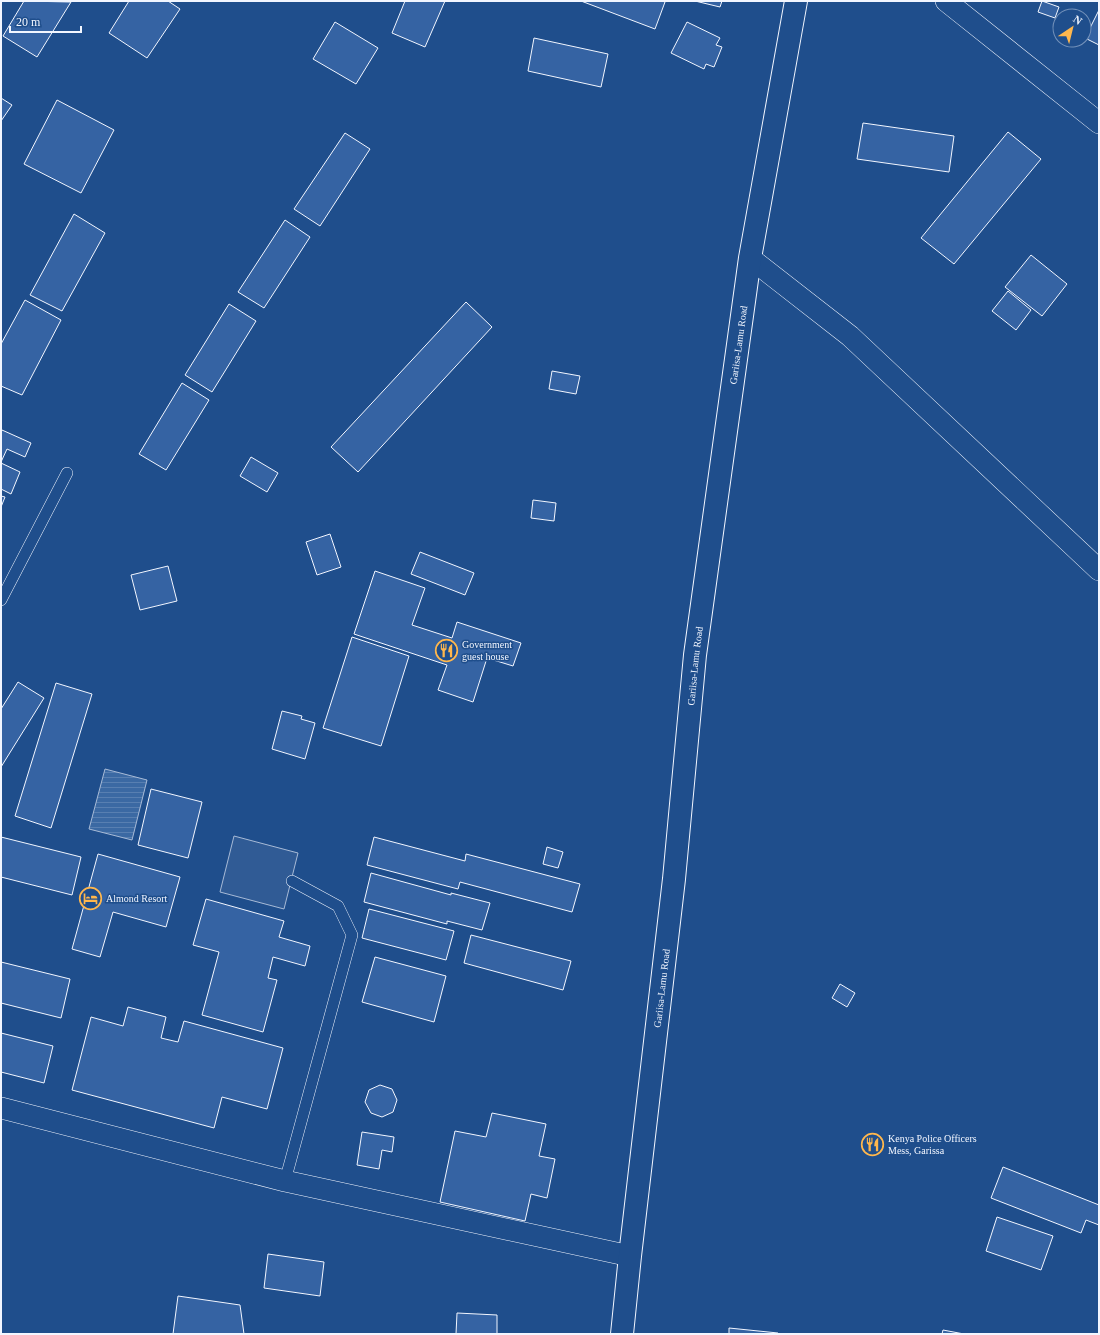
<svg xmlns="http://www.w3.org/2000/svg" width="1100" height="1335" viewBox="0 0 1100 1335" font-family="'Times New Roman',serif">
<defs>
<pattern id="water-rules" width="6" height="5" patternUnits="userSpaceOnUse"><rect width="6" height="5" fill="#3b69a3"/><path d="M0 2.5h6" fill="none" stroke="#587fb1"/></pattern>
</defs>
<rect width="100%" height="100%" fill="#1f4e8c"/>
<path fill="#305b95" stroke="#a8bbd7" d="M234,836l64,17 -14,56 -64,-17z"/>
<path fill="url(#water-rules)" stroke="#a8bbd7" d="M105,769l42,11 -15,60 -43,-11z"/>
<g fill="#3563a3" stroke="#f2f6ff">
<path d="M24,1l47,1 -34,55 -34,-21z"/>
<path d="M129,1h39l12,8 -33,49 -38,-25z"/>
<path d="M405,1h40l-20,46 -33,-14z"/>
<path d="M581,1h81l3,1 -10,27z"/>
<path d="M695,1h27l-2,6z"/>
<path d="M1042,1l17,6 -4,11 -17,-6z"/>
<path d="M1099,10v35l-14,-7z"/>
<path d="M335,22l43,26 -22,36 -43,-25z"/>
<path d="M687,22l33,16 -4,7 6,2 -8,20 -8,-3 -2,5 -33,-16z"/>
<path d="M534,38l74,16 -7,33 -73,-16z"/>
<path d="M1,98l11,7 -11,16z"/>
<path d="M57,100l57,30 -33,63 -57,-29z"/>
<path d="M863,123l91,13 -5,36 -92,-13z"/>
<path d="M1008,132l33,27 -87,105 -33,-26z"/>
<path d="M345,133l25,16 -50,77 -26,-17z"/>
<path d="M74,214l31,19 -43,78 -32,-16z"/>
<path d="M285,220l25,17 -46,71 -26,-16z"/>
<path d="M1031,255l36,29 -25,32 -37,-29z"/>
<path d="M1008,291l23,19 -15,20 -24,-19z"/>
<path d="M25,300l36,20 -39,75 -21,-9v-42z"/>
<path d="M466,302l26,25 -134,145 -27,-25z"/>
<path d="M229,304l27,17 -44,71 -27,-17z"/>
<path d="M552,371l28,5 -4,18 -27,-5z"/>
<path d="M182,383l27,17 -43,70 -27,-16z"/>
<path d="M2,430l29,13 -6,14 -18,-8 -6,13v-29z"/>
<path d="M251,457l27,16 -11,19 -27,-16z"/>
<path d="M1,463l19,9 -9,22 -10,-5z"/>
<path d="M1,496l4,1 -4,10z"/>
<path d="M533,500l23,3 -2,18 -23,-3z"/>
<path d="M330,534l11,33 -24,8 -11,-33z"/>
<path d="M420,552l54,21 -9,22 -54,-21z"/>
<path d="M168,566l9,35 -37,9 -9,-35z"/>
<path d="M375,571l50,17 -13,37 40,13 5,-16 64,21 -8,23 -26,-8 -14,44 -35,-12 9,-25 -93,-31z"/>
<path d="M352,637l57,19 -28,90 -58,-18z"/>
<path d="M18,682l26,16 -43,69v-58z"/>
<path d="M56,683l36,11 -41,134 -36,-12z"/>
<path d="M282,711l20,5 -1,3 14,4 -10,36 -33,-10z"/>
<path d="M151,789l51,13 -14,56 -50,-13z"/>
<path d="M1,837l80,20 -9,38 -71,-18z"/>
<path d="M374,837l91,24 1,-7 114,30 -8,28 -112,-30 -2,7 -91,-24z"/>
<path d="M547,847l16,5 -5,16 -15,-4z"/>
<path d="M98,854l82,23 -14,50 -53,-15 -13,45 -28,-8z"/>
<path d="M371,873l80,22v-2l39,10 -8,27 -35,-9v3l-83,-22z"/>
<path d="M206,899l78,22 -5,16 31,9 -5,20 -32,-9 -5,21 9,2 -14,52 -61,-17 17,-63 -26,-7z"/>
<path d="M369,909l85,22 -8,29 -84,-22z"/>
<path d="M471,935l100,26 -8,29 -99,-27z"/>
<path d="M375,957l71,19 -12,46 -72,-20z"/>
<path d="M1,962l69,17 -9,39 -60,-15z"/>
<path d="M840,984l15,9 -8,14 -15,-9z"/>
<path d="M128,1007l38,10 -5,21 17,4 6,-21 99,27 -16,61 -45,-12 -8,31 -142,-38 19,-73 32,9z"/>
<path d="M1,1033l52,13 -9,37 -43,-11z"/>
<path d="M380,1085l12,4 5,11 -4,12 -11,5 -11,-4 -6,-11 4,-12z"/>
<path d="M492,1113l54,11 -7,32 16,3 -8,39 -16,-4 -6,27 -85,-19 15,-71 31,6z"/>
<path d="M362,1132l32,5 -2,15 -10,-2 -3,19 -22,-4z"/>
<path d="M1003,1167l96,38v20l-13,-5 -5,13 -90,-35z"/>
<path d="M997,1217l56,19 -12,34 -55,-19z"/>
<path d="M268,1254l56,8 -4,34 -56,-8z"/>
<path d="M178,1296l62,9 4,29h-71z"/>
<path d="M457,1313l40,2v19h-41z"/>
<path d="M729,1328l49,5 -1,1h-48z"/>
<path d="M943,1330l21,4h-22z"/>
</g>
<g fill="none" stroke-linecap="round" stroke-linejoin="round">
<defs>
<g id="lane">
<path d="M1,600l66,-127"/>
<path d="M285,1181l67,-246 -14,-29 -46,-25"/>
</g>
<g id="street">
<path d="M946,1l153,122"/>
<path d="M750,258l100,78 249,234"/>
<path d="M1,1108l284,73 345,75"/>
</g>
<g id="secondary">
<path id="s1" d="M622,1334l8,-78 44,-377 21,-224 55,-397 46,-257"/>
</g>
</defs>
<use href="#lane" stroke="#f2f6ff" stroke-width="12"/>
<use href="#street" stroke="#f2f6ff" stroke-width="22"/>
<use href="#secondary" stroke="#f2f6ff" stroke-width="24"/>
<use href="#lane" stroke="#1f4e8c" stroke-width="11"/>
<use href="#street" stroke="#1f4e8c" stroke-width="21"/>
<use href="#secondary" stroke="#1f4e8c" stroke-width="22"/>
</g>
<defs>
<symbol id="restaurant-ring" viewBox="-11 -11 22 22"><circle r="9.5" fill="#1f4e8c" stroke="#ffb74d" stroke-width="1.5"/><path d="M-5-6h1v4h1v-4h1v4h1v-4h1v5L-1.5 .5V6h-2V.5L-5-1ZM5-6V6H3V1.5H1.5Q1.5-4 5-6Z" fill="#ffb74d"/></symbol>
<symbol id="hotel-ring" viewBox="-11 -11 22 22"><circle r="9.5" fill="#1f4e8c" stroke="#ffb74d" stroke-width="1.5"/><path d="M-6-4.5h1.5V1H6V5H4.5V3h-9V5H-6ZM-4 0a1.8 1.8 0 1 1 3.6 0ZM.5 0V-2.5h3Q6-2.5 6 0Z" fill="#ffb74d"/></symbol>
</defs>
<g fill-rule="evenodd">
<use href="#restaurant-ring" x="434" y="638" width="25" height="25"/>
<use href="#hotel-ring" x="78" y="886" width="25" height="25"/>
<use href="#restaurant-ring" x="860" y="1132" width="25" height="25"/>
</g>
<g text-anchor="middle" dominant-baseline="central" stroke-width="3" stroke-linejoin="round" paint-order="stroke">
<g font-size="10" fill="#f2f6ff" stroke="#1f4e8c">
<text stroke="none"><textPath href="#s1" startOffset="996">Gariisa-Lamu Road</textPath></text>
<text stroke="none"><textPath href="#s1" startOffset="672">Gariisa-Lamu Road</textPath></text>
<text stroke="none"><textPath href="#s1" startOffset="348">Gariisa-Lamu Road</textPath></text>
</g>
<g font-size="10" fill="#f2f6ff" stroke="#1f4e8c" text-anchor="start">
<text x="462" y="644">Government<tspan x="462" dy="12">guest house</tspan></text>
<text x="106" y="898">Almond Resort</text>
<text x="888" y="1138">Kenya Police Officers<tspan x="888" dy="12">Mess, Garissa</tspan></text>
</g>
</g>
<rect width="1100" height="1335" fill="none" stroke="#f2f6ff" stroke-width="4"/>
<g transform="translate(1072 28) rotate(35)"><circle r="19" fill="#1f4e8c" stroke="#7391ba"/>
<path d="M0-3L7 15L0 10L-7 15Z" fill="#ffb74d"/>
<text y="-6" font-size="11" font-weight="bold" text-anchor="middle" fill="#f2f6ff">N</text>
</g>
<path d="M10 26v6h71v-6" fill="none" stroke="#f2f6ff" stroke-width="2"/>
<text x="16" y="26" font-size="12" fill="#f2f6ff" stroke="#1f4e8c" stroke-width="3" paint-order="stroke">20 m</text>
</svg>
